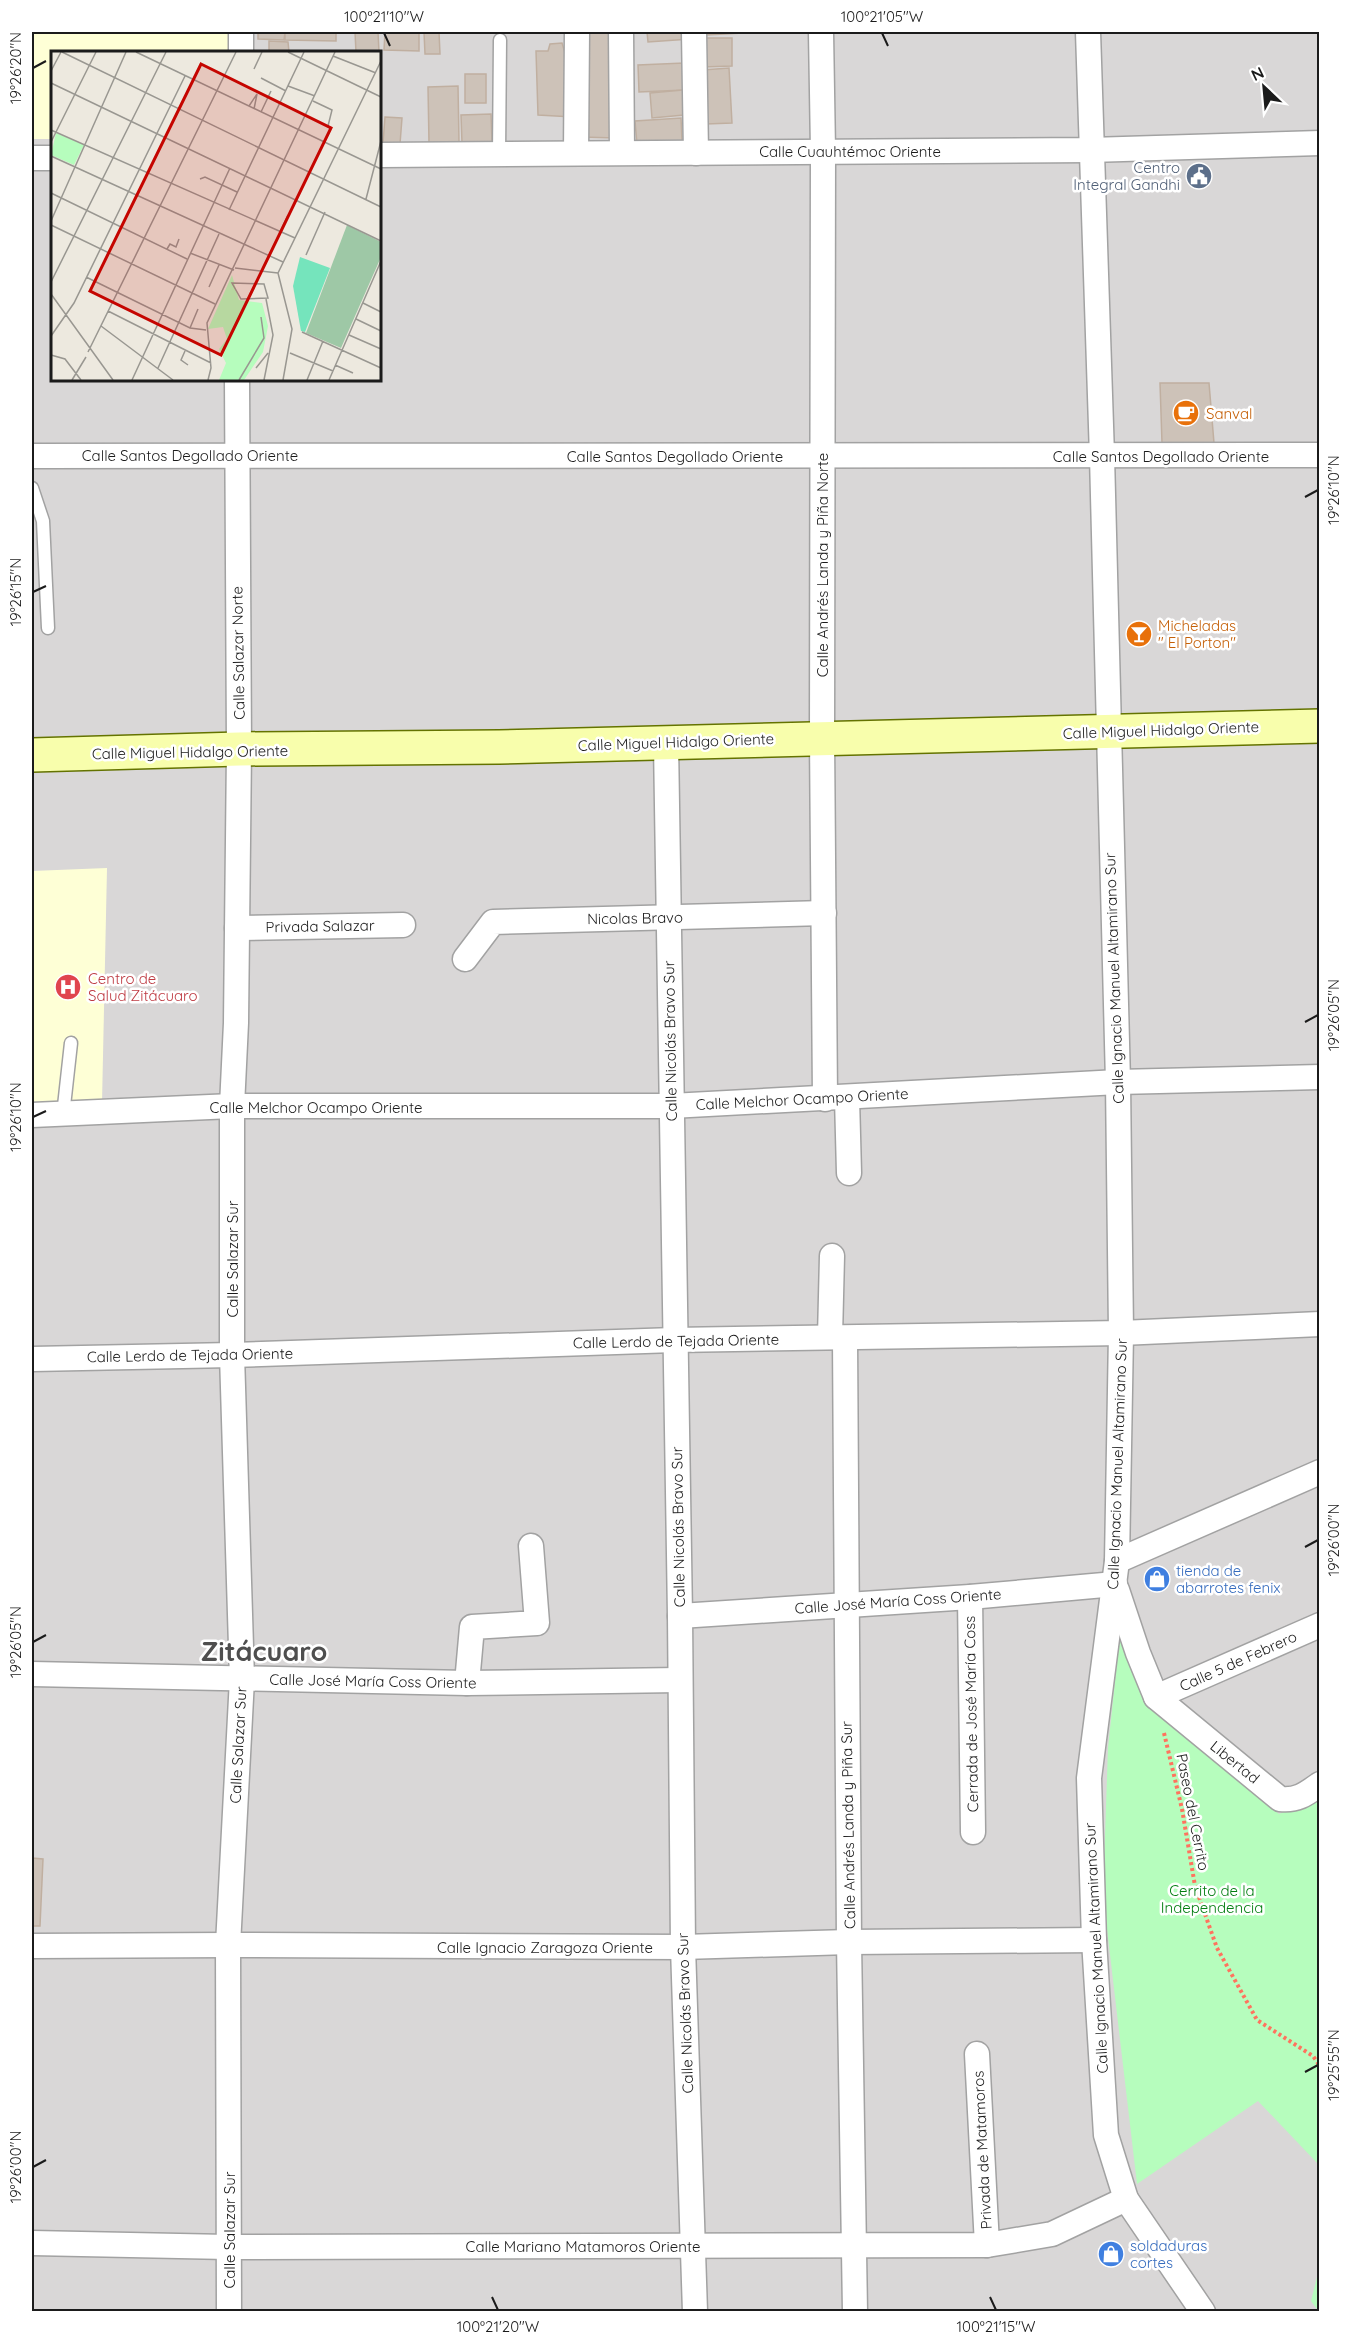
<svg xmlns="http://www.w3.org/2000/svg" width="1351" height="2343" viewBox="0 0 1351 2343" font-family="Quicksand,sans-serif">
<rect width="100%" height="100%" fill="#ede9df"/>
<path fill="#d9d7d7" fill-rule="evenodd" d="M32,32h1287v2279l-1287,1zM52,52h328v328h-328z"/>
<g fill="#feffd6">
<path d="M32,32h197l-1,20h-176v87h-20z"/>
<path d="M107,868l-5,235 -70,3v-235z"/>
</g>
<g fill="#b6fdbd">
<path d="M1120,1634l36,63 123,117 40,-18v369l-61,-64 -121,83 -34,-289 5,-147z"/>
<path d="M1319,2269l1,42 -1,1 -8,-11z"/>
</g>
<g fill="#cdc2b8" stroke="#c0afa0" stroke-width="1.5">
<path d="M258,32h27l-1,8 -26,-1z"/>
<path d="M285,32h51v9l-51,-1z"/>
<path d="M355,32h23l1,20h-23z"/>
<path d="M385,32h34v19l-35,-1z"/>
<path d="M424,32h15l1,22h-15z"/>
<path d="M583,32h35l-2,106 -36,-1z"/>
<path d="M647,32h43v7l-42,3z"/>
<path d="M706,32h37v1l-37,2z"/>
<path d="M702,38h30v28l-30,1z"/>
<path d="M269,41l19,1 1,10h-20z"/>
<path d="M562,43l3,10 8,64 -35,-2 -2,-64h12l2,-7z"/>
<path d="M684,63l1,27 -46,2 -1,-27z"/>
<path d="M729,68l3,55 -26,1 -3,-54z"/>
<rect x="465" y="74" width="21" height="29"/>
<path d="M458,86l1,56 -30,1 -1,-56z"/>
<path d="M683,90l1,25 -32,3 -2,-25z"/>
<path d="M491,114l1,28 -30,1 -1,-28z"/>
<path d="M385,117l17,1 -2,26 -17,-1z"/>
<path d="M681,118l1,23 -45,3 -2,-23z"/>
<path d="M1160,383h49l5,60h-52z"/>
<path d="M32,1858l11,1 -3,67h-8z"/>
</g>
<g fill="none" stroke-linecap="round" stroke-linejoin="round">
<defs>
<g id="lane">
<path d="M499,154l1,-114"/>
<path d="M32,488l11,33 5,107"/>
<path d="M63,1115l8,-72"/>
</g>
<g id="street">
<path d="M621,32l1,120"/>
<path d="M694,32l2,121"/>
<path d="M821,32l2,119 -1,587 3,361"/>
<path d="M1088,32l14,424 16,626 3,251 -4,228 -28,217 5,162 12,195 20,64 77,113"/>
<path d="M241,52v-20"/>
<path d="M576,153l1,-121"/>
<path d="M380,155l710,-5 230,-7"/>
<path d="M32,158h20"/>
<path d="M32,456l1288,-1"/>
<path d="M666,743l14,873 3,331 12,365"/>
<path d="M237,928l166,-3"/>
<path d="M465,959l28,-37 331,-9"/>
<path d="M847,1098l2,75"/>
<path d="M32,1115l200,-9h439l447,-24 202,-5"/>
<path d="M830,1337l2,-81"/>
<path d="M845,1338l4,604 6,370"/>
<path d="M32,1359l200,-4 442,-15 447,-7 199,-9"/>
<path d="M1117,1561l203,-89"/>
<path d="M1117,1590l21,63 18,44 124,102c17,2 26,-5 40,-15"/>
<path d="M970,1597l3,235"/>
<path d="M680,1616l290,-19 145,-13"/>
<path d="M32,1674l435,9 212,-3"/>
<path d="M467,1683l5,-56 65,-4 -6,-77"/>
<path d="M1156,1697l164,-72"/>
<path d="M32,1946l196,-1 455,2 166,-5 245,-2"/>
<path d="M977,2054l10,191"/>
<path d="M32,2243l196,4 759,-2 65,-11 74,-35"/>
<path d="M229,2312l-1,-367 14,-266 -10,-324v-249l4,-83 3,-274 -2,-369"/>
</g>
<path id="secondary" d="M32,755l207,-6 260,-2 821,-21"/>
</defs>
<use href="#lane" stroke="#a2a2a2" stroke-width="15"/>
<use href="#street" stroke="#a2a2a2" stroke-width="27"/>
<use href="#secondary" stroke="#647300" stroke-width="36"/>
<path stroke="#ff735e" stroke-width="4" stroke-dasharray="3 3" stroke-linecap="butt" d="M1164,1733l18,76 13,77 22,62 40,72 56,36 7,10"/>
<use href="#lane" stroke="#fff" stroke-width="12"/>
<use href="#street" stroke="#fff" stroke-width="24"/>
<use href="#secondary" stroke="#f8feac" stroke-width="33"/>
</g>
<path fill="none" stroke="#1b1b1b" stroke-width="2" d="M384,33l6,13M882,33l6,13M33,68l13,-7M1305,497l13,-7M33,592l13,-6M1305,1022l13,-7M33,1117l13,-6M1305,1547l13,-7M33,1642l13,-7M1305,2072l13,-7M33,2167l13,-7M492,2297l6,13M990,2297l6,13"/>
<defs>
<symbol id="civic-disc" viewBox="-11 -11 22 22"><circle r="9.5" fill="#5c6f8a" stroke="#fff"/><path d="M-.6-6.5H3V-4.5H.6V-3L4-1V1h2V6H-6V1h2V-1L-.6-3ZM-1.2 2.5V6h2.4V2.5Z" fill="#fff"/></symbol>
<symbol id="cafe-disc" viewBox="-11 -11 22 22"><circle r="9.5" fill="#e8710a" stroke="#fff"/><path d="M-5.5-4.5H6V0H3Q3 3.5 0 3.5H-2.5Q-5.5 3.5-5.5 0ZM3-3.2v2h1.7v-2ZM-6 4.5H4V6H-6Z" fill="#fff"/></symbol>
<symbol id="bar-disc" viewBox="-11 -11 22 22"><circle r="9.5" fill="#e8710a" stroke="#fff"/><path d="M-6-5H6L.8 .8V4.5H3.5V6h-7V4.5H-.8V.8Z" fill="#fff"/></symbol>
<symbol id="hospital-disc" viewBox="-11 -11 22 22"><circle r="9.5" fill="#e0444e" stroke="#fff"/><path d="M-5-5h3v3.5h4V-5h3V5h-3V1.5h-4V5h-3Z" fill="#fff"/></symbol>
<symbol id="shop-disc" viewBox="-11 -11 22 22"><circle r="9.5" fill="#3f7fe0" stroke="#fff"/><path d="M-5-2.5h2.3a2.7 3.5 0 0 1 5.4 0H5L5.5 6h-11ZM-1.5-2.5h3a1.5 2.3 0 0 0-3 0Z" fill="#fff"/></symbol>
</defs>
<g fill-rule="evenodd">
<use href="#civic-disc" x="1184" y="161" width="30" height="30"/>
<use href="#cafe-disc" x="1171" y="398" width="30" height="30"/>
<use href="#bar-disc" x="1124" y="619" width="30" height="30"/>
<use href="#hospital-disc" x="53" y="972" width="30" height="30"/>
<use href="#shop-disc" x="1142" y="1564" width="30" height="30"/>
<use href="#shop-disc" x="1096" y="2239" width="30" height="30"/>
</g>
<g text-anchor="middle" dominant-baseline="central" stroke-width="5" stroke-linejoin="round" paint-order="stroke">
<g font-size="15" fill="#1b1b1b" stroke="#fff">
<text x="850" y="151">Calle Cuauhtémoc Oriente</text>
<text x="190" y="455">Calle Santos Degollado Oriente</text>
<text x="675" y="456">Calle Santos Degollado Oriente</text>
<text x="1161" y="456">Calle Santos Degollado Oriente</text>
<text transform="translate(822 565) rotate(-90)">Calle Andrés Landa y Piña Norte</text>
<text transform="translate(238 653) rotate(-91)">Calle Salazar Norte</text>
<text transform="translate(1161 730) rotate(-2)">Calle Miguel Hidalgo Oriente</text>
<text transform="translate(676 742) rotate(-2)">Calle Miguel Hidalgo Oriente</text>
<text transform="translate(190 752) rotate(-1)">Calle Miguel Hidalgo Oriente</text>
<text transform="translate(635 918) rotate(-1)">Nicolas Bravo</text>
<text transform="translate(320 926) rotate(-1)">Privada Salazar</text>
<text transform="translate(1114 978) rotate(-92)">Calle Ignacio Manuel Altamirano Sur</text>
<text transform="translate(670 1041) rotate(-91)">Calle Nicolás Bravo Sur</text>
<text transform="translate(802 1099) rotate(-3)">Calle Melchor Ocampo Oriente</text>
<text x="316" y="1107">Calle Melchor Ocampo Oriente</text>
<text transform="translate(232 1259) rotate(-90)">Calle Salazar Sur</text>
<text transform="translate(676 1341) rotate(-1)">Calle Lerdo de Tejada Oriente</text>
<text transform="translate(190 1355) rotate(-1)">Calle Lerdo de Tejada Oriente</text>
<text transform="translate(1117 1464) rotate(-88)">Calle Ignacio Manuel Altamirano Sur</text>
<text transform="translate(678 1527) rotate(-91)">Calle Nicolás Bravo Sur</text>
<text transform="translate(898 1601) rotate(-4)">Calle José María Coss Oriente</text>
<text transform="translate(1238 1661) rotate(-24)">Calle 5 de Febrero</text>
<text transform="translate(373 1681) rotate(1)">Calle José María Coss Oriente</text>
<text transform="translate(971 1714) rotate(-91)">Cerrada de José María Coss</text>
<text transform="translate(238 1745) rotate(-87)">Calle Salazar Sur</text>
<text transform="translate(1235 1762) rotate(39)">Libertad</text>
<text transform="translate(1193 1812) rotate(79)">Paseo del Cerrito</text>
<text transform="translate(848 1825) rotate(-91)">Calle Andrés Landa y Piña Sur</text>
<text x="545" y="1947">Calle Ignacio Zaragoza Oriente</text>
<text transform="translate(1096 1948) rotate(-93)">Calle Ignacio Manuel Altamirano Sur</text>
<text transform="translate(685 2013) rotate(-92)">Calle Nicolás Bravo Sur</text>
<text transform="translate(982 2150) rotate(-93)">Privada de Matamoros</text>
<text transform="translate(229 2230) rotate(-90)">Calle Salazar Sur</text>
<text x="583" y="2246">Calle Mariano Matamoros Oriente</text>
</g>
<g font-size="15" fill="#4e5e75" stroke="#fff" text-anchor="end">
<text x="1180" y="167">Centro<tspan x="1180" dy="17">Integral Gandhi</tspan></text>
</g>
<g font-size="15" fill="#c56008" stroke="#fff" text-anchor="start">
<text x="1206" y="413">Sanval</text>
<text x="1158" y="625">Micheladas<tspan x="1158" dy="17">" El Porton"</tspan></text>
</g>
<g font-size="15" fill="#be3a42" stroke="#fff" text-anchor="start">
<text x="88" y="978">Centro de<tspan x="88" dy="17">Salud Zitácuaro</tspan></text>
</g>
<g font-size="15" fill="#366cbe" stroke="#fff" text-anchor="start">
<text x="1176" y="1570">tienda de<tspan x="1176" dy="17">abarrotes fenix</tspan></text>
<text x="1130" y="2245">soldaduras<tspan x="1130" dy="17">cortes</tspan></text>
</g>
<g font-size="15" fill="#037e11" stroke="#fff">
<text x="1212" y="1890">Cerrito de la<tspan x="1212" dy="17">Independencia</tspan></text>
</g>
<g font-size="27" font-weight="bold" fill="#4e4e4e" stroke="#fff">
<text x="264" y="1651">Zitácuaro</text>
</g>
</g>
<g transform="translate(51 51)">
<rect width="330" height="330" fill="#ede9df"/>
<path d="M296,174l34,17v15l-40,91 -35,-15z" fill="#9ec8a6"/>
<path d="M5,82l28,12 -10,20 -23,-10zM181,224l7,25 23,3 6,23 -5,26 -19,28h-25l7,-17 -7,-14 8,-10 -4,-12 -15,2z" fill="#b6fdbd"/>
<path d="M249,206l30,11 -25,64 -4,-1 -8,-45z" fill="#75e4bc"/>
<path fill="none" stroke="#999791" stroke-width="1.5" d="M11,1l319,155M85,1l245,117M237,1l93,45M282,5l43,17M203,18l8,-17M0,20l10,-19M210,27l25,13M0,32l330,158M237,35l27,10M262,50l19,9 -4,16M198,55l8,-12 -3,15M210,61l10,-21M0,79l244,108M0,91l45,-90M0,105l232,106M149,128l5,-2 32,15M0,142l136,66M315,148l15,-58M178,159l75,-158M0,170l75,-169M0,174l164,79M229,181l8,-17M116,198l3,-5 6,3 3,-8M139,202l44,17M255,204l19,-43M184,217l43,5M35,226l104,51 16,2M0,231l115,-230M181,232l32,1 4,14 -27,1zM158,236l10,-22M0,243l62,86M312,252l18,9M57,260l103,52M305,268l25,12M50,275l72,54M139,277l8,-19M251,281l79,36M298,284l32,14M0,285l23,-33 111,-227M134,300l-4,9 7,5M37,301l148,-300M239,302l43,18M0,304l14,4 16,21M284,314l18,8M107,317l61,-134M205,317l12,-15M21,329l14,-23M81,329l98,-212M157,329l3,-12 -4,-45 128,-271M188,329l25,-42 -3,-21M213,329l9,-45 -7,-36M232,329l9,-51 -14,-56 103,-212M256,329l16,-39M278,329l52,-119"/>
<path fill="#c50500" fill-opacity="0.15" stroke="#c50500" stroke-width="3" d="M150,13l130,64 -110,227 -131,-64z"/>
<rect width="330" height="330" fill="none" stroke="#1b1b1b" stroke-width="3"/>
</g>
<rect width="1351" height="2343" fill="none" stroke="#ffffff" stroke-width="66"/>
<g transform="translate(1264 87) rotate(334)" stroke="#ffffff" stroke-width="4.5" paint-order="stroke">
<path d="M0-4.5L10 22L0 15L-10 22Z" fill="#1b1b1b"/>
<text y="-9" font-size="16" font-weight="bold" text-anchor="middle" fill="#1b1b1b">N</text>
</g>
<rect x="33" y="33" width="1285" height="2277" fill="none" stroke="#1b1b1b" stroke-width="2"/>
<g font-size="15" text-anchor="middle" fill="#1b1b1b">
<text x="384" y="22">100°21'10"W</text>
<text x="882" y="22">100°21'05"W</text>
<text transform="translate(16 68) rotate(-90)" y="5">19°26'20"N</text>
<text transform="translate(1334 490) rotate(-90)" y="5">19°26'10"N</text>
<text transform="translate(16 592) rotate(-90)" y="5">19°26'15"N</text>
<text transform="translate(1334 1015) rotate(-90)" y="5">19°26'05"N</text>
<text transform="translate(16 1117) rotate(-90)" y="5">19°26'10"N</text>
<text transform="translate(1334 1540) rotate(-90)" y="5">19°26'00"N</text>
<text transform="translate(16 1642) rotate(-90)" y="5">19°26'05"N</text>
<text transform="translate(1334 2065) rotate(-90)" y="5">19°25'55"N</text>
<text transform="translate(16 2167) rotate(-90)" y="5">19°26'00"N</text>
<text x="498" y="2332">100°21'20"W</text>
<text x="996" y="2332">100°21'15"W</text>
</g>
</svg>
